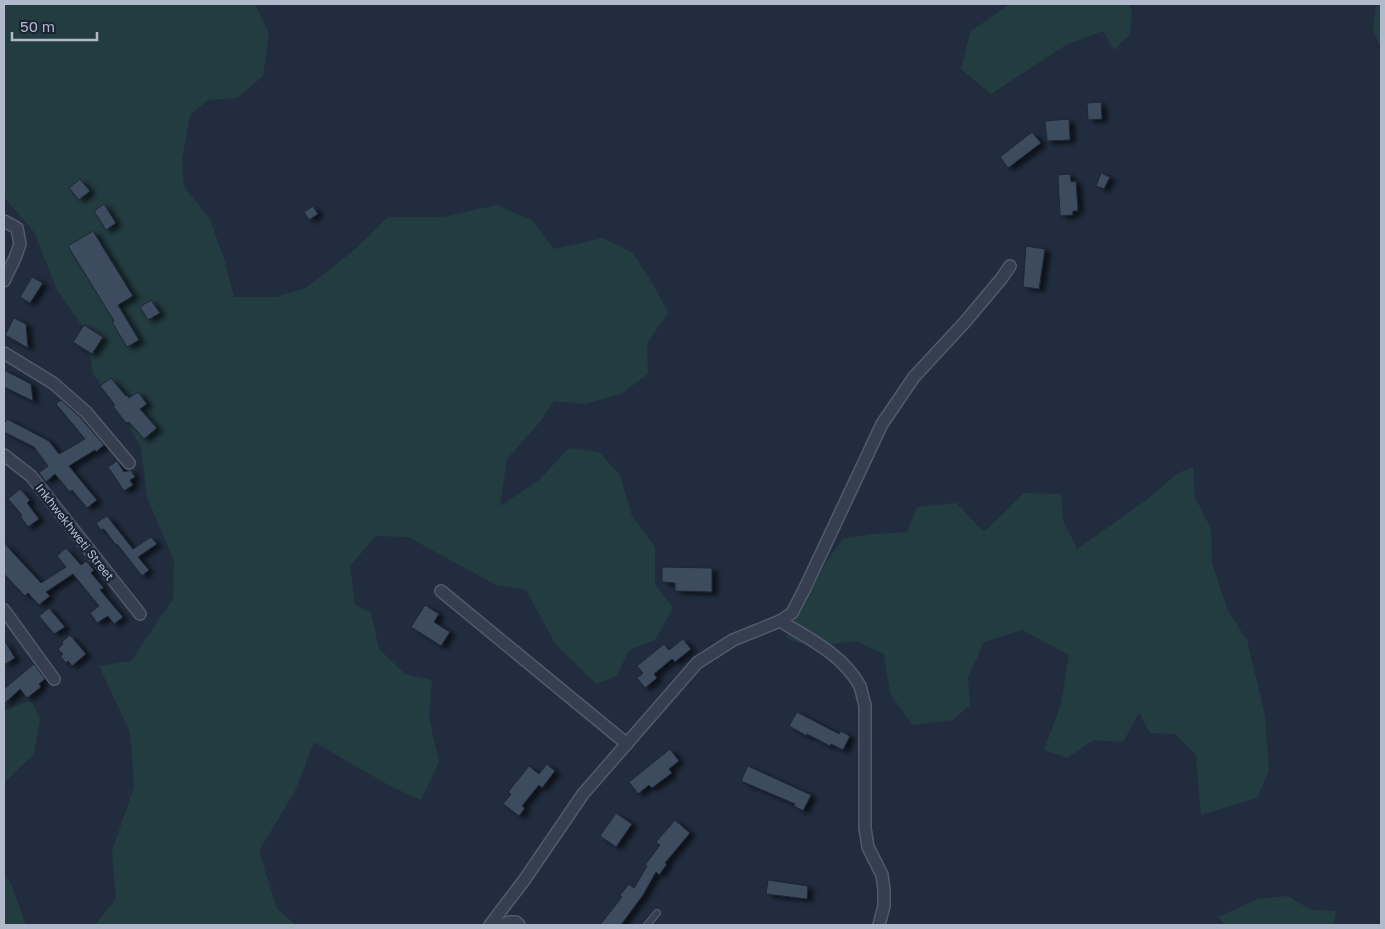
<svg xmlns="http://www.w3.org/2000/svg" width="1385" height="929" viewBox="0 0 1385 929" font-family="'Golos Text',sans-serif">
<defs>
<filter id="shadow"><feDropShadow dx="5.5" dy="3" stdDeviation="2.5" flood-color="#0009"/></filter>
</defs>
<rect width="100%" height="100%" fill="#212d3f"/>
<g fill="#233c40">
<path d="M4,4h251l14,29 -6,43 -26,22 -29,2 -18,15 -8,44 2,28 26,32 15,43 9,35h42l30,-9 47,-37 35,-34h55l54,-12 36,16 21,28 49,-11 30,15 21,33 14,27 -21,30 1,31 -27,20 -36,10 -31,-3 -15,22 -32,36 -7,47 39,-26 30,-32 30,4 21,23 12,41 23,31v38l18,23 -18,32 -26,10 -12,26 -21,8 -40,-39 -30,-55 -30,-5 -88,-48 -32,-1 -26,30 5,39 16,8 8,36 26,25 27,6 -3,38 10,44 -18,38 -31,-14 -76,-44 -19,49 -36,60 18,58 19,16h-201l21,-26 -4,-48 22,-64 -4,-55 -31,-66 32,-5 42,-62 1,-38 -27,-64 -6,-50 -17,-30 -31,-43 -6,-41 -30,-43 -23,-58 -30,-35z"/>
<path d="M1022,4h106l4,7 -2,23 -16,16 -11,-19 -37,14 -75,49 -30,-25 9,-37 38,-27z"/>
<path d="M1376,4h5v45l-8,-20z"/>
<path d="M1193,467l2,30 16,32 1,34 16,48 19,29 18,76 4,54 -12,28 -56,17 -5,-60 -21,-21 -25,-1 -11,-20 -16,29 -30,-2 -25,18 -24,-8 17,-46 8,-49 -47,-25 -38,12 -16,36 2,27 -17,15 -41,5 -22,-32 -6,-39 -29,-13 -43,6 -26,-9 41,-77 16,-22 30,-5 34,-2 10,-25 39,-4 28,29 40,-39 37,1 2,26 14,29 68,-48 33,-28z"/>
<path d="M28,701l4,1 8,17 -6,35 -30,29v-72z"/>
<path d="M4,874l6,7 16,44h-22z"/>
<path d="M1288,896l23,14 25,1 -2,14h-109l-7,-8 40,-18z"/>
</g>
<g fill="#3d4b5f" stroke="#1d2636" filter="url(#shadow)">
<path d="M1101,102l1,17 -14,1 -1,-17z"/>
<path d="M1069,119l1,21 -23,1 -2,-20z"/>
<path d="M1032,132l9,11 -33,25 -8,-11z"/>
<path d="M1101,173l9,4 -6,12 -8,-3z"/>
<path d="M1070,174l1,8 5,-1 2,30h-5v4l-13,1 -2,-41z"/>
<path d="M80,179l10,12 -11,9 -10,-12z"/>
<path d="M104,204l12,19 -10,7 -12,-19z"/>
<path d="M313,206l5,8 -9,6 -5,-8z"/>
<path d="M93,231l40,65 -15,9 21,35 -12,7 -15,-25 2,-1 -46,-75z"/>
<path d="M1026,246l19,3 -6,40 -16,-2z"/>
<path d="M32,277l11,6 -13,20 -10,-6z"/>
<path d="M151,300l9,13 -12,7 -8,-13z"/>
<path d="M14,318l12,6 2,24 -23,-13z"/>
<path d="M84,325l19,12 -11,17 -19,-12z"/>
<path d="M4,370l27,14 2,17 -29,-14z"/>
<path d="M111,378l15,18 1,-1 2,3 9,-6 9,12 -7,5 17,19 -13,11 -15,-17 -3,1 -13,-17 2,-1 -15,-19z"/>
<path d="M61,400l19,17 24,28 -8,7 -1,-2 -26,16 28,34 -10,8 -15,-18 -2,2 -15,-18 -9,8 -7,-9 9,-7 -14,-19 -30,-15v-8l3,-5 42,22 10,13 26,-15 -29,-35z"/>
<path d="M117,461l7,11 7,-2 4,7 -5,3 3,5 -9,6 -16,-24z"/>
<path d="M20,489l10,11 -3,3 12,16 -11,8 -8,-11 2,-1 -14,-16z"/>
<path d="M107,516l26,33 18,-12 6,7 -19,13 11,13 -7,6 -25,-32 -1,1 -12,-16 -3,1 -5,-7z"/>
<path d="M4,543l37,40 25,-16 -9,-11 9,-8 15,17 5,-4 8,9 -3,3 13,15 -4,2 23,27 -9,7 -6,-8 -11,7 -7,-10 9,-7 -26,-32 -27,18 4,4 -11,9 -11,-12 -3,3 -21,-22z"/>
<path d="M662,567l50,1v24l-37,-1v-8l-13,-1z"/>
<path d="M425,605l14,9 -5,8 16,10 -9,14 -30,-19z"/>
<path d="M49,608l16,19 -11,7 -15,-18z"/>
<path d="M70,635l16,19 -14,12 -4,-5 -2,2 -6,-7 3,-2 -5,-5 5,-5 -1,-2z"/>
<path d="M683,639l8,10 -16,13 -3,-3 -18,15 3,4 -12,10 -8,-10 6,-5 -6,-7 27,-22 5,6z"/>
<path d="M4,640l11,18 -11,7z"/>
<path d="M34,664l11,15 -6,5 2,3 -14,11 -7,-9 -16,15v-15z"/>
<path d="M797,712l42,22 2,-3 9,5 -7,14 -12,-6 -1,2 -23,-12v2l-18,-10z"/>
<path d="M670,749l9,12 -10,8 3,4 -20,15 -3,-3 -11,9 -9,-12z"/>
<path d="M547,764l8,7 -13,17 -3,-3 -17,21 3,2 -6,8 -16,-12 8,-10 -3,-2 21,-26 10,8z"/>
<path d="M748,766l63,29 -8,16 -9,-5 1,-2 -54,-23z"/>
<path d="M616,813l16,11 -16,23 -16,-11z"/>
<path d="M675,820l15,13 -25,30 2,1 -8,11 -3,-3 -13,23 -22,30h-21l22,-28 -2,-2 9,-11 5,4 13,-22 -2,-1 15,-20 -4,-3z"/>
<path d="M768,880l40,6 -1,13 -41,-5z"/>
</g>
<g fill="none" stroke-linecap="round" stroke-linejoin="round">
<defs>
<path id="lane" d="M647,925l10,-12"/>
<g id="street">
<path d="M4,221l13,7 3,16 -5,14 -11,23"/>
<path d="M4,353l49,30 33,29 43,51"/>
<path d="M4,455l27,21 109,138"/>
<path d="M441,591l186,153"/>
<path d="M4,610l50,69"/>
<path d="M780,621c30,18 63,34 80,65 2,6 3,13 5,19v123l3,19 14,28 2,14v17l-5,19"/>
<path d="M490,925l35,-46 58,-85 114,-131 36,-23 47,-19 12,-8 13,-25 77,-164 32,-47 51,-55 36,-43 9,-13"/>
<path d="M502,925l7,-3h7l3,3"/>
</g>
</defs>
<use href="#lane" stroke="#515a6a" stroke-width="8"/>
<use href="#street" stroke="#515a6a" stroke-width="14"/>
<use href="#lane" stroke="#363f4f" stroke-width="5.5"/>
<use href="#street" stroke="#363f4f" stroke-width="11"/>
</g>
<g text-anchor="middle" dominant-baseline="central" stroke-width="4.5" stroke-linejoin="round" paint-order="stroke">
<g font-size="12" fill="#b1baca" stroke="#1b2434">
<text transform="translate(75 532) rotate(52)">Inkhwekhweti Street</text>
</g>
</g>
<rect width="1385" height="929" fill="none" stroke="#b1baca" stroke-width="10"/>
<path d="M12 32v8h85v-8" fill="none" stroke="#b1baca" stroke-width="2.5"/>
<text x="20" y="32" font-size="15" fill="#b1baca" stroke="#1b2434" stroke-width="4" paint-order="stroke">50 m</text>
</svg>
